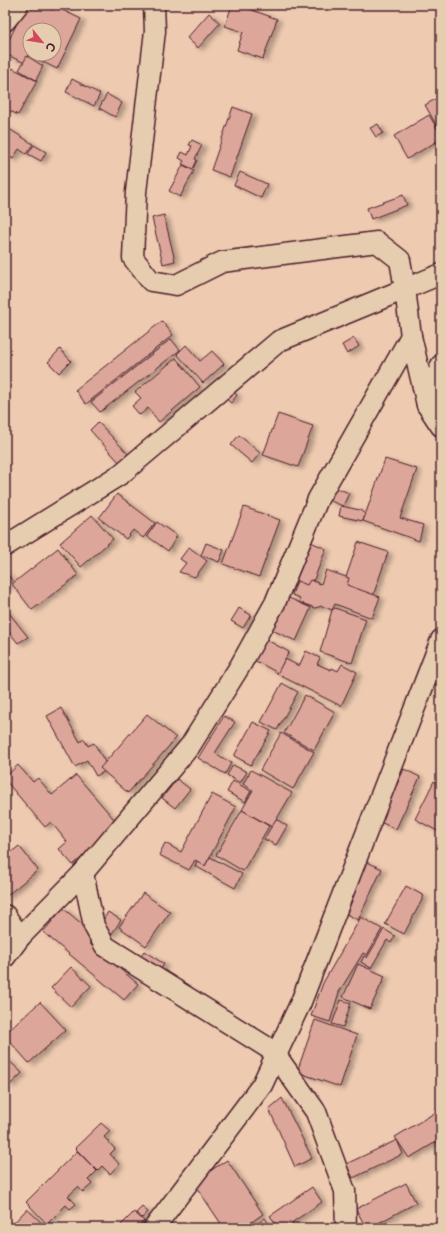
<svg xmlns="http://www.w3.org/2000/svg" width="446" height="1233" viewBox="0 0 446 1233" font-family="'Playpen Sans',sans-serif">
<defs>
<filter id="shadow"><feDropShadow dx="4.5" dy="2.5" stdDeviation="2" flood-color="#0004"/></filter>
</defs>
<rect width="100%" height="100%" fill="#eecab0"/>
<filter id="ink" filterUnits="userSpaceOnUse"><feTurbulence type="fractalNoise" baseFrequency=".025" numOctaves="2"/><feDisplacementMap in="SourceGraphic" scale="8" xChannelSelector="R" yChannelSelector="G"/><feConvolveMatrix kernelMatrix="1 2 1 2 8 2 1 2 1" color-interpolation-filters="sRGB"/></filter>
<g filter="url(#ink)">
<g fill="#dda69a" stroke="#4a1f2b" fill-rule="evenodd" filter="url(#shadow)">
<path d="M26,5h15l11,5 2,-4 27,13 -24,50 -28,-14 -2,1 -2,7 -20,-9v-6zM30,30h24v24h-24z"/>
<path d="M232,5h6l39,14 -14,40 -26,-9 6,-18 -18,-6z"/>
<path d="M209,13l11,10 -22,25 -11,-10z"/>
<path d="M27,56l16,10 -7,14 -17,-10z"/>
<path d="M12,68l25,13 -19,34 -13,-7v-27z"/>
<path d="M72,79l28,15 -6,12 -28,-14z"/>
<path d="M107,94l15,9 -7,14 -16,-9z"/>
<path d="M441,96v37l-16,-28z"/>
<path d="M233,107l19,7 -22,63 -19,-7z"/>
<path d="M429,115l12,20v4l-34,20 -13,-23z"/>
<path d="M378,124l5,9 -7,4 -6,-9z"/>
<path d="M6,127l27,17 -7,10 -7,-5 -6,10 -8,-5v-7l4,-6 -4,-2z"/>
<path d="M192,140l10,5 -7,14 2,1 -4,9 -11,-5 2,-3 -5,-3 3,-6 6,3 4,-9 -3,-1z"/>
<path d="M34,145l12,7 -5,9 -13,-7z"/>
<path d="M183,165l11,6 -14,26 -11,-6z"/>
<path d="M240,172l27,12 -6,14 -27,-13z"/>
<path d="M403,195l4,10 -36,14 -4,-11z"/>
<path d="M164,215l11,46 -12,3 -11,-46z"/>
<path d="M162,321l11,14 -87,69 -11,-14z"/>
<path d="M354,338l5,8 -12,8 -5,-9z"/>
<path d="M171,339l9,11 -80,62 -9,-10z"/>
<path d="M186,345l14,16 12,-10 12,13 -21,19 -26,-29z"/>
<path d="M60,349l11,12 -12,12 -11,-11z"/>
<path d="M176,358l24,29 -41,35 -11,-14 -8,7 -8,-9 9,-8 -6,-6z"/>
<path d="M229,389l8,6 -6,8 -8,-7z"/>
<path d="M278,414l35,12 -15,41 -35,-12z"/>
<path d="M98,422l31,33 -9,8 -30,-33z"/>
<path d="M239,435l21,18 -8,10 -21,-18z"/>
<path d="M385,459l32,10 -17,49 23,7 -4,16 -56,-20z"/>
<path d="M334,487l15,6 -6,13 -15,-6z"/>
<path d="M117,494l38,29 -12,15 -10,-8 -7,9 -27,-21z"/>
<path d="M341,506l19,4 5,4 -2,7 -24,-5z"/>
<path d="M244,507l36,13 -21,57 -36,-13z"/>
<path d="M92,515l21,24 -32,28 -21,-24z"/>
<path d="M157,522l20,14 -9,15 -21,-15z"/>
<path d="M311,542l15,7 -17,43 -16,-6z"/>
<path d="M358,542l30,10 -15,44 -30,-10z"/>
<path d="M206,543l18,7 -5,12 -18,-7z"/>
<path d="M189,547l18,14 -12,16 -16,-5 7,-9 -6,-4z"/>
<path d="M58,548l20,27 -46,35 -20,-26z"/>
<path d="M326,570l23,8 -2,7 33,12 -8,21 -37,-14 -3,6 -10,-4 -7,2 -16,-6 1,-4 -8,-3 5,-14 10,4 3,-5 11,4z"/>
<path d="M5,572l8,9 -8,7z"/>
<path d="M287,597l24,11 -15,33 -24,-11z"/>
<path d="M5,608l23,29 -10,6 -13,-16z"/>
<path d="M239,608l12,7 -8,13 -12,-7z"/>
<path d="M335,608l31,11 -14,44 -32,-11 12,-42z"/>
<path d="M265,639l24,13 -4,7 -7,14 -24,-13z"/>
<path d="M306,651l14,7 -3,6 14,6 1,-2 6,3 4,-7 15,8 -16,34 -64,-32 8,-15 14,7z"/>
<path d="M282,683l16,9 -21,38 -16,-8z"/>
<path d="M305,695l30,17 -21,38 -30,-17z"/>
<path d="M61,708l19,34 4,-3 4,7 6,-3 15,26 -13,7 -9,-16 -12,7 -28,-51z"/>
<path d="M147,714l29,24 -48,55 -28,-25z"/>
<path d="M224,716l11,6 -20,31 16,10 -6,11 -27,-16z"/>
<path d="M253,722l18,9 -20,34 -17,-9z"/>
<path d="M281,733l33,19 -21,37 -33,-19z"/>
<path d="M18,765l15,17 5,-4 14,17 24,-20 43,50 -46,40 -14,-16 8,-7 -16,-20 -6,5 -40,-47v-3z"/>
<path d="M233,765l14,7 -7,11 -13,-8z"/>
<path d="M404,769l16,8 -24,52 -16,-7z"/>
<path d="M251,770l41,23 -20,34 -30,-17 11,-20 -10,-6z"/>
<path d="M177,779l13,10 -15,19 -13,-10z"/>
<path d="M233,781l18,10 -6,11 -18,-10z"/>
<path d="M434,781l7,4v48l-26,-14z"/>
<path d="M212,794l24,13 -31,59 -10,-6 -6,10 -30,-15 6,-12 16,9z"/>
<path d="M242,810l27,16 -26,45 -27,-16z"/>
<path d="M276,819l11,7 -11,19 -12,-6z"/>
<path d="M19,846l19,24 -33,27v-40z"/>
<path d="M210,857l32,17 -7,14 -40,-22 2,-5 8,5z"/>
<path d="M365,861l17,8 -24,51 -17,-9z"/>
<path d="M406,886l18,10 -20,38 -19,-10z"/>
<path d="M143,893l27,19 -24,34 -27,-19z"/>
<path d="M63,908l33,28 -7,7 49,41 -14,16 -81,-68z"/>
<path d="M108,912l13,8 -10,15 -12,-8z"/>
<path d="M361,917l21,12 -15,26 -4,-2 -24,39 -9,30 -19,-6 12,-33z"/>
<path d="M384,929l11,7 -4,7 -4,-3 -16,28 -10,-6 3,-6 3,2z"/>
<path d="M144,951l20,13 -7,11 -21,-13z"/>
<path d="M358,964l27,12 -15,33 -27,-12z"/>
<path d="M71,967l20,19 -20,21 -20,-19z"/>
<path d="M341,1000l10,3 -8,24 -11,-3z"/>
<path d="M40,1002l26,28 -37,33 -24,-27v-2z"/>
<path d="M315,1020l42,15 -17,52 -43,-15z"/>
<path d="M5,1057l17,16 -12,12 -5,-6z"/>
<path d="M282,1098l30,60 -17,9 -26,-58z"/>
<path d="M441,1109v30l-32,19 -14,-21z"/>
<path d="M101,1123l9,8 -6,6 11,12 -5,5 9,10 -9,10 -8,-8 -5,5 -22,-23z"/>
<path d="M397,1140l6,14 -50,24 -7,-14z"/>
<path d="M77,1151l20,20 -9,9 4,4 -9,8 -5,-5 -10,9 8,8 -6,5 -4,-4 -19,19 -21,-22z"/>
<path d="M227,1160l36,54 -20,14h-19l-31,-46z"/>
<path d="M406,1183l10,20 -47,25h-3l-10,-19z"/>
<path d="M312,1187l10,15 -38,26h-5l-9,-12z"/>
<path d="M142,1207l6,5 -6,6 -6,-5z"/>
<path d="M27,1209l20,19h-38z"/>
<path d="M134,1212l10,9 -7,7h-17l-1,-1z"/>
<path d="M265,1218l7,10h-20z"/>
</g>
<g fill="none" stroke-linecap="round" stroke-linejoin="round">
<defs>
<g id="minor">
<path d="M154,5l1,26 -19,161 -3,66 18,23 25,4 46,-23 155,-20 23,18 5,29 36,-15"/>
<path d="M5,21l13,-16"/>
<path d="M427,405l14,-40"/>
<path d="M5,546l116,-72 158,-133 126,-52 6,47 16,69 14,21"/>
<path d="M83,873l11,53 11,20 168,105 43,61 29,79 1,37"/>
<path d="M5,915l15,22"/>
<path d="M5,957l15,-20 63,-64 107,-127 50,-80 35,-63 43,-104 93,-163"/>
<path d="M154,1228l108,-143 39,-83 140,-362"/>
</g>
</defs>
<use href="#minor" stroke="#4a1f2b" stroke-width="23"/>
<use href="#minor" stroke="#e7cdaf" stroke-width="20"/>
</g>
</g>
<rect width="446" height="1233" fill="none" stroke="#e7cdaf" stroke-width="20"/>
<rect x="10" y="10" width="426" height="1213" fill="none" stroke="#4a1f2b" stroke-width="1.5" filter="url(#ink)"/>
<g transform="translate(42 42) rotate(120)"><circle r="19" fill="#e7cdaf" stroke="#a8877a"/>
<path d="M0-3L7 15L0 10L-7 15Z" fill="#d1495b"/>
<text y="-6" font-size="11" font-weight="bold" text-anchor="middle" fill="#4a1f2b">С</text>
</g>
</svg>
